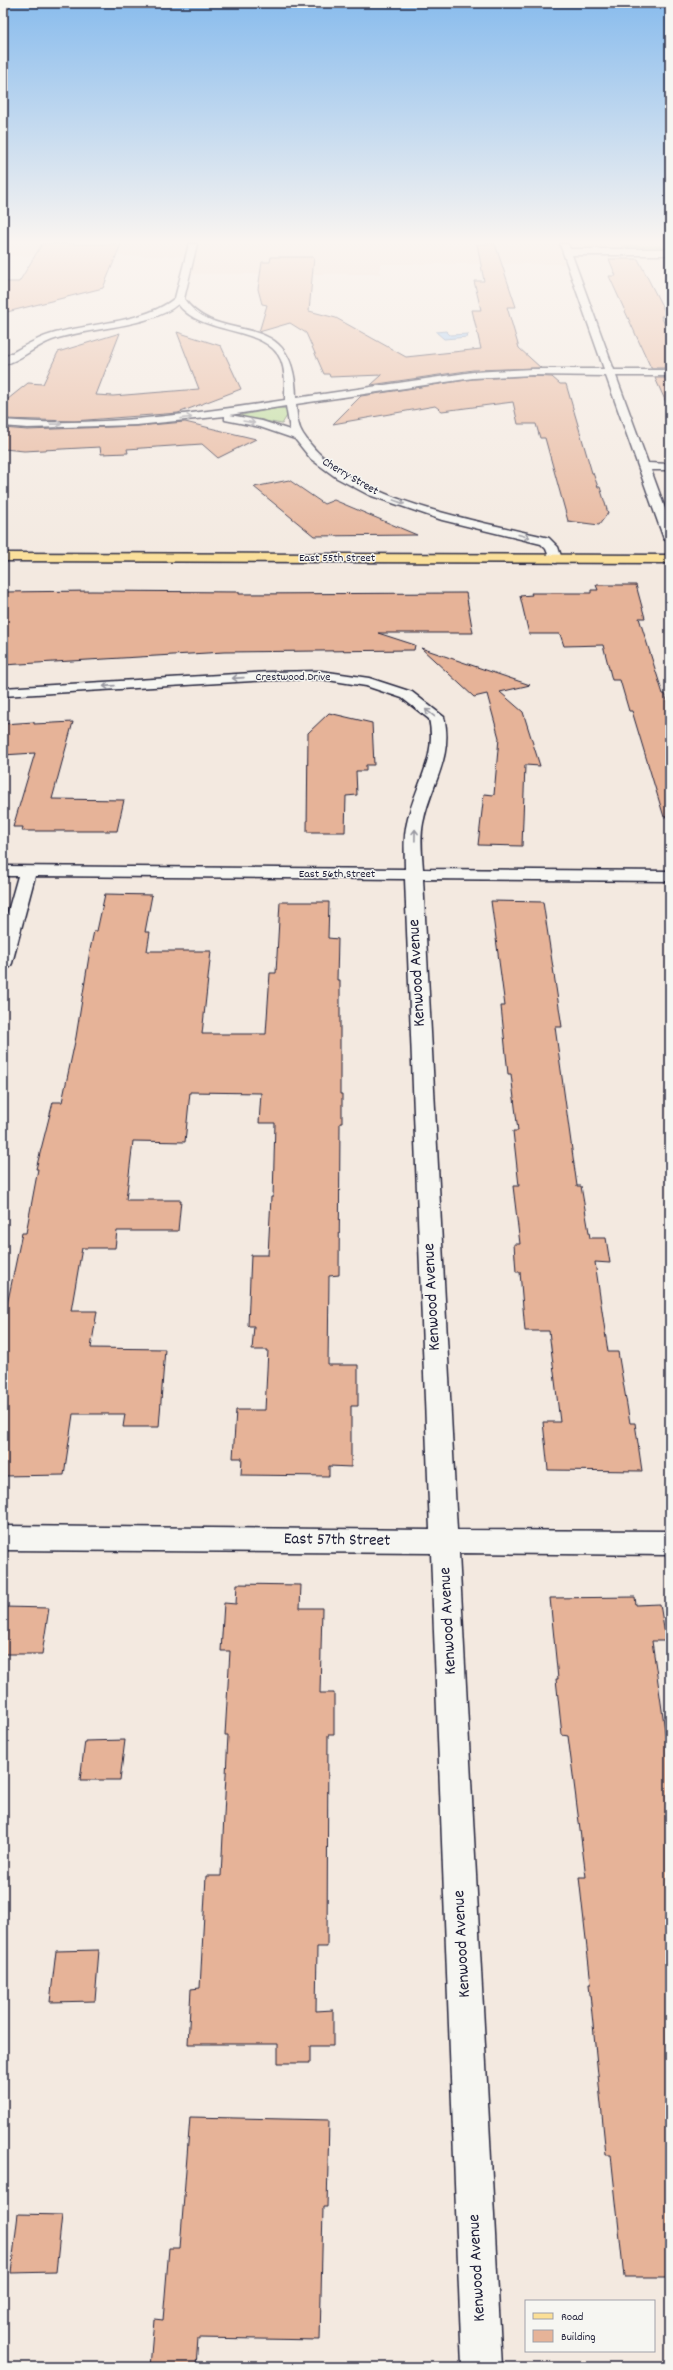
<svg xmlns="http://www.w3.org/2000/svg" width="673" height="2370" viewBox="0 0 673 2370" font-family="Dekko,sans-serif">
<rect width="100%" height="100%" fill="#f3e9e0"/>
<filter id="ink" filterUnits="userSpaceOnUse"><feTurbulence type="fractalNoise" baseFrequency=".025" numOctaves="2"/><feDisplacementMap in="SourceGraphic" scale="8" xChannelSelector="R" yChannelSelector="G"/><feConvolveMatrix kernelMatrix="1 2 1 2 8 2 1 2 1" color-interpolation-filters="sRGB"/></filter>
<g filter="url(#ink)">
<path fill="#efd9ca" d="M3,244h667v6h-110l4,14h-184v10h-195l5,-18h-187z"/>
<g fill="#b8db95" stroke="#6d7e68">
<path d="M622,246h48v3h-47z"/>
<path d="M279,408l9,1v5l-6,10 -45,-8z"/>
</g>
<path fill="#9bc7f5" stroke="#6b85ab" d="M446,331l4,4 19,-1 -3,1 2,2 -24,2 -8,-7z"/>
<g fill="#e6b398" stroke="#22223b">
<path d="M42,244h79l-18,44 -100,25v-31h16z"/>
<path d="M477,244h18l21,63h-9l12,41 22,20 -68,2 -102,15 11,-10 -52,2 -1,-3h-5l-18,-41 -16,-10 -31,9 8,-27 -5,-1 -4,-15 4,-27h8l1,-5h43l-5,54 27,7 70,39 75,-8 -9,-39h9l-7,-29h10z"/>
<path d="M609,259h29l29,57h-6l9,20v32h-19l-42,-92h7z"/>
<path d="M177,332l44,14 20,43 -63,24 -104,8 -71,-2v-16l25,-20 15,1 15,-32 62,-19 -24,62 17,1 86,-7z"/>
<path d="M532,376l20,1 8,7h6l26,89h1l5,14h2l8,26 -9,12 -31,-4 -23,-83h-5l-4,-14h-18l-5,-22 -71,9 -7,-5 -102,18 28,-28 112,-17z"/>
<path d="M655,378h15v33z"/>
<path d="M185,422l71,17 -38,19 -16,-14 -75,5 1,4 -27,1 -1,-7 -76,4 -20,-2 -1,-21 24,2 110,-4z"/>
<path d="M289,480l35,24 10,-4 83,35 -103,1 -60,-49z"/>
<path d="M596,585h40l9,33h-6l24,76h2l5,17v105l-6,1 -32,-106h-3l-9,-31h-8l-9,-35 -39,1 -4,-12h-31l-9,-38 12,-1 -1,-2h60v-3h7z"/>
<path d="M92,591l147,1v2l227,-1 7,40h-95l37,12 -1,5 -190,2 -221,13v-73z"/>
<path d="M421,648l109,37 -30,7 23,20 17,54 -15,-1 -3,81 -44,-1 6,-51 10,1 5,-57 -12,-44 -13,3z"/>
<path d="M329,713l43,10 2,42h-8v6h-10l1,24 -11,1 -1,36h-38l1,-99z"/>
<path d="M34,722v2l39,-2 -21,77 72,1 -7,31h-95l1,-4h-10l22,-74 -32,2v-31z"/>
<path d="M105,894l47,1 -7,37h5l-3,19h64l-9,83h64l4,-61h6l4,-71h49l-1,36 10,1 -1,41h3v114h2v29h-2l-1,152 -10,1 -1,89h30v41h-7v61l-22,-1v10l-88,-1 1,-17h-9l3,-48h29l3,-60h-16l2,-24h-6l3,-71h17l3,-58h2l2,-74h-16l2,-30 -71,-1 -5,50 -52,-1 -7,59h55l-3,31h-61l-2,17h-33l-11,63h26l-6,37 74,1 -6,78h-36l2,-13h-52l-9,61 -61,1v-166h3l16,-77h4l12,-64h-2l17,-67h9l14,-65 14,-87 4,-19h3z"/>
<path d="M491,901l52,1 19,125h-7l22,159h4l9,52h16l4,25 -15,-1 13,90h10l12,71h5l7,48 -94,-1 -5,-48h17l-11,-91h-24l-5,-59h-4l-2,-28h6l-7,-58h6l-6,-55h5l-7,-57h-3l-7,-68h4z"/>
<path d="M237,1584l64,1 -1,23h22l-2,85h14v42h-6l-1,212h-10l-1,64 17,-1v36h-23v17h-32v-19h-90l3,-55 9,-1 6,-112h15l7,-141h-3l5,-84h-9l3,-48 12,1z"/>
<path d="M635,1597l1,8 24,-1 6,37h-14l18,124v512h-46l-13,-122h-5l-17,-171h2l-12,-107h7l-18,-141 -6,-1 -6,-56h2l-8,-81z"/>
<path d="M3,1607l46,1 -7,46h-39z"/>
<path d="M125,1740l-5,40h-40l5,-39z"/>
<path d="M99,1950l-4,51 -45,1 6,-51z"/>
<path d="M190,2117l139,3 -2,87h-4l-3,133 -122,-2 -2,29h-46l4,-48 9,1 6,-72h11z"/>
<path d="M18,2214l44,1 -6,57 -45,1z"/>
</g>
<g fill="none" stroke-linecap="round" stroke-linejoin="round">
<defs>
<g id="minor">
<path d="M189,244h8l-13,55c36,50 111,4 112,99l177,-26 59,-3h72l-44,-125h8l2,5h100v6h-98l42,115h56v6h-54l32,87 22,1v6h-19l19,52v21l-6,-4 -58,-163 -74,-1 -59,3 -177,26c1,10 1,21 7,30 42,67 174,86 246,104l9,9 4,12 -6,4 -5,-1 -5,-13 -5,-5 -99,-24 -73,-25 -32,-17 -26,-19 -16,-20 -35,-12 -35,-7v-4l-88,9 -110,3 -24,-2v-6c94,8 190,-6 282,-20 0,-13 1,-27 -4,-40 -15,-35 -80,-24 -103,-56 -27,24 -91,23 -126,36 -17,6 -32,21 -49,25v-7c16,-9 32,-19 49,-24 37,-11 93,-11 123,-36zM286,406l4,24 -28,-9 -32,-6z"/>
<path d="M321,671l48,7 43,14 32,25c10,40 -14,69 -21,106 -3,15 -1,31 0,46l247,2v10l-247,-2 34,651 213,1v24l-211,-2 43,814h-40l-31,-814 -428,-3v-24l427,4 -25,-651 -370,-3 -23,87 -2,4 -7,2v-40l15,-53h-15v-10l402,3c0,-15 -2,-31 2,-46 7,-36 31,-66 22,-104l-27,-21 -36,-12 -45,-7 -51,1 -267,16v-8l267,-16z"/>
</g>
<path id="major" d="M3,553l667,2v8l-667,-2z"/>
</defs>
<use href="#minor" stroke="#22223b" stroke-width="3"/>
<use href="#major" stroke="#22223b" stroke-width="3"/>
<use href="#minor" fill="#f6f6f2" fill-rule="evenodd"/>
<use href="#major" fill="#fbdf96" fill-rule="evenodd"/>
</g>
<defs><path id="oneway-shaft" d="M-6 0H5M1.5-3L5.5 0L1.5 3" fill="none" stroke-width="1.6" stroke-linecap="round" stroke-linejoin="round"/></defs>
<g stroke="#9797a0">
<use href="#oneway-shaft" transform="translate(186 418) rotate(-6)"/>
<use href="#oneway-shaft" transform="translate(249 422) rotate(10)"/>
<use href="#oneway-shaft" transform="translate(56 424) rotate(-1)"/>
<use href="#oneway-shaft" transform="translate(399 502) rotate(19)"/>
<use href="#oneway-shaft" transform="translate(524 536) rotate(14)"/>
<use href="#oneway-shaft" transform="translate(238 678) rotate(176)"/>
<use href="#oneway-shaft" transform="translate(109 686) rotate(176)"/>
<use href="#oneway-shaft" transform="translate(430 713) rotate(-142)"/>
<use href="#oneway-shaft" transform="translate(415 835) rotate(-89)"/>
</g>
</g>
<linearGradient id="sky" x2="0" y2="1"><stop stop-color="#89bced"/><stop offset="0.42" stop-color="#faf5f1"/><stop offset="1" stop-color="#faf5f1" stop-opacity="0"/></linearGradient>
<rect width="673" height="576" fill="url(#sky)"/>
<g text-anchor="middle" dominant-baseline="central" stroke-width="3" stroke-linejoin="round" paint-order="stroke">
<g font-size="12" fill="#22223b" stroke="#f6f6f2">
<text transform="translate(350 477) rotate(30)">Cherry Street</text>
<text x="337" y="558">East 55th Street</text>
<text x="293" y="677">Crestwood Drive</text>
<text x="337" y="874">East 56th Street</text>
</g>
<g font-size="17" fill="#22223b" stroke="#f6f6f2">
<text transform="translate(418 973) rotate(-93)">Kenwood Avenue</text>
<text transform="translate(433 1297) rotate(-93)">Kenwood Avenue</text>
<text transform="translate(337 1541) rotate(1)">East 57th Street</text>
<text transform="translate(449 1621) rotate(-93)">Kenwood Avenue</text>
<text transform="translate(463 1944) rotate(-93)">Kenwood Avenue</text>
<text transform="translate(478 2268) rotate(-93)">Kenwood Avenue</text>
</g>
</g>
<rect width="673" height="2370" fill="none" stroke="#f6f6f2" stroke-width="16"/>
<rect x="8" y="8" width="657" height="2354" fill="none" stroke="#22223b" stroke-width="1.5" filter="url(#ink)"/>
<rect x="525" y="2300" width="130" height="52" fill="#f6f6f2" stroke="#a1a1a9"/>
<rect x="533" y="2313" width="20" height="6" fill="#fbdf96" stroke="#a1a1a9"/>
<text x="561" y="2320" font-size="12" fill="#22223b">Road</text>
<rect x="533" y="2330" width="20" height="12" fill="#e6b398" stroke="#a1a1a9"/>
<text x="561" y="2340" font-size="12" fill="#22223b">Building</text>
</svg>
